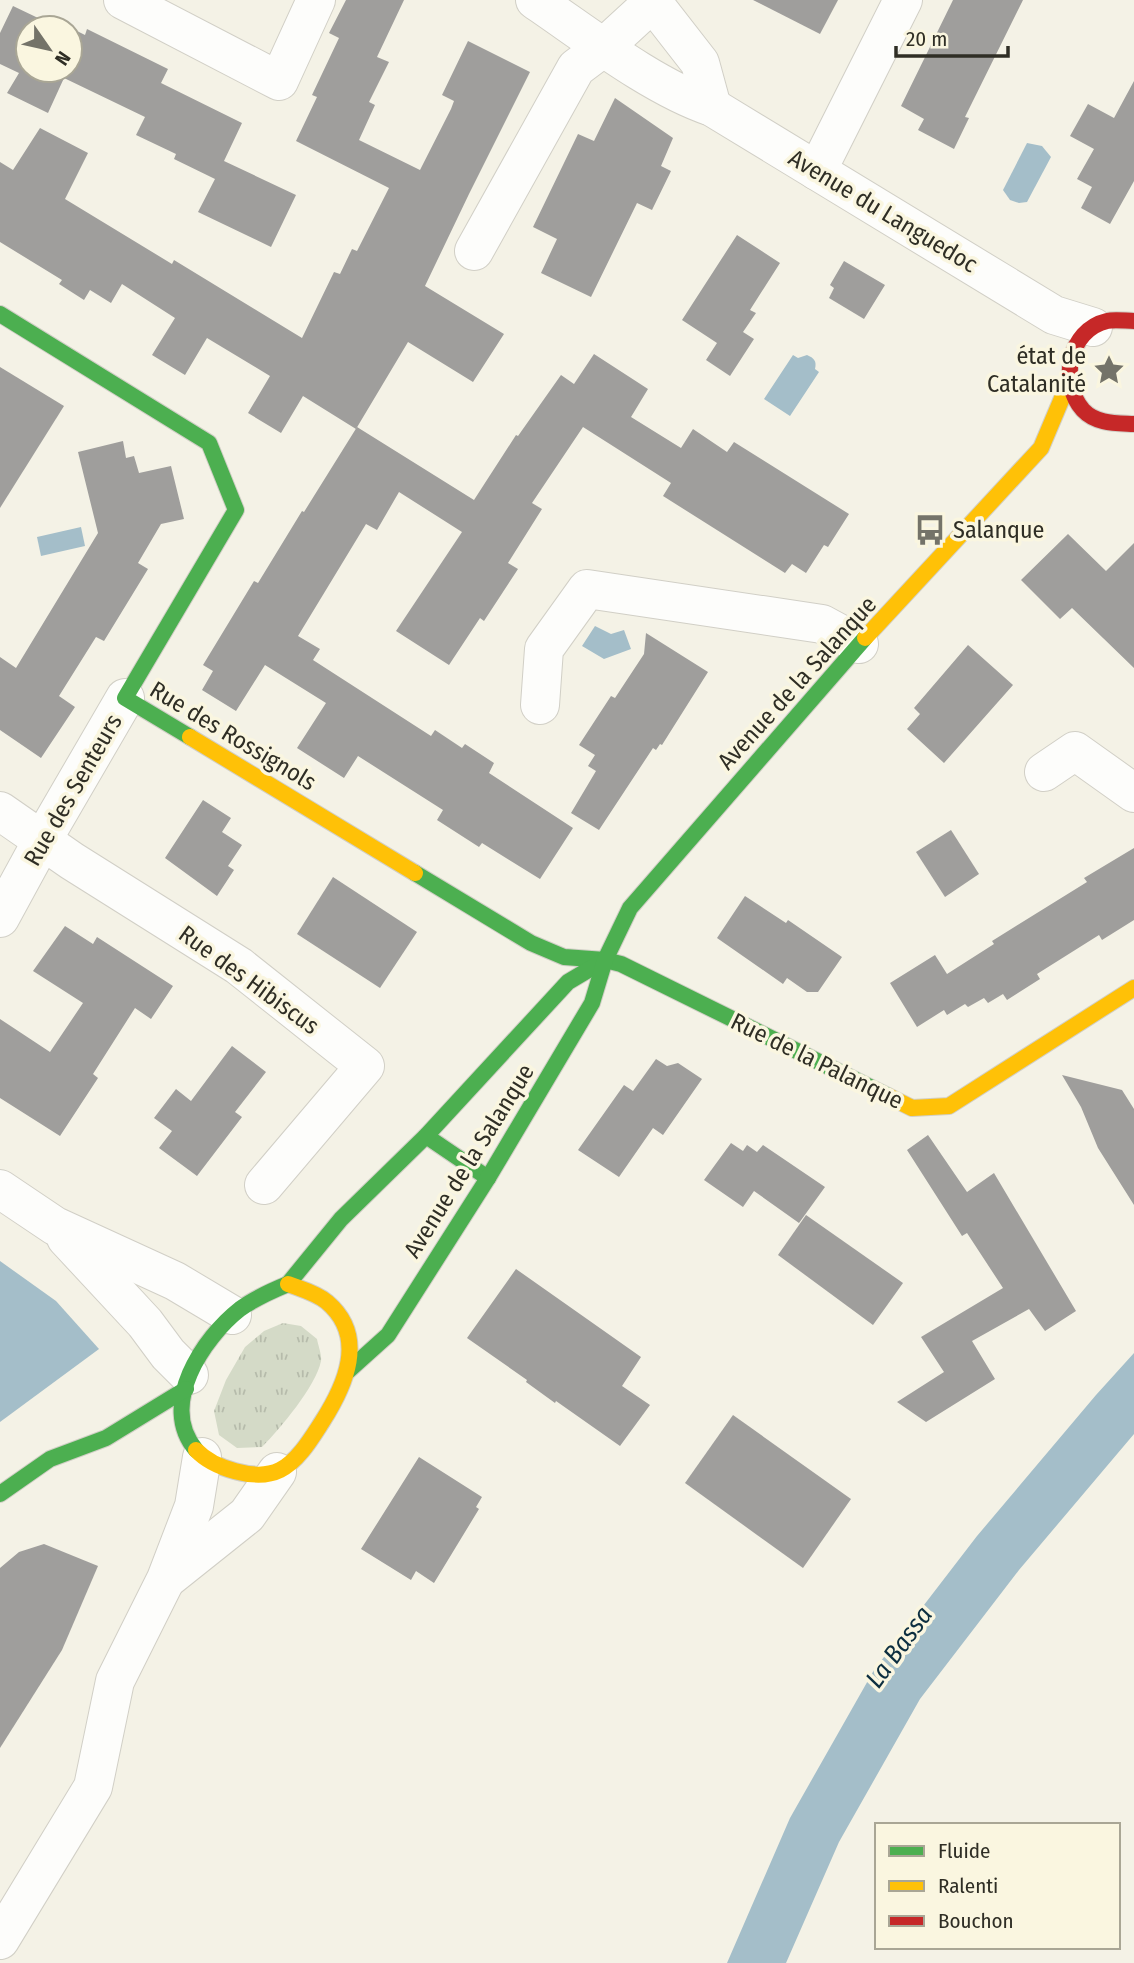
<svg xmlns="http://www.w3.org/2000/svg" width="1134" height="1963" viewBox="0 0 1134 1963" font-family="'Fira Sans Condensed',sans-serif">
<defs>
<pattern id="grass-tufts" width="24" height="20" patternUnits="userSpaceOnUse" patternTransform="scale(1.75)"><rect width="24" height="20" fill="#d4dac7"/><path d="M3 7l-1-3M5 7V3M7 7l1-3M15 17l-1-3M17 17v-4M19 17l1-3" fill="none" stroke="#b6bbab"/></pattern>
</defs>
<rect width="100%" height="100%" fill="#f4f2e6"/>
<path fill="url(#grass-tufts)" d="M283,1323l18,3 16,13c1,6 5,16 4,22 -5,25 -41,68 -59,86l-25,1 -18,-13 -5,-24 12,-31 19,-33 19,-16z"/>
<g fill="#a4bec9">
<path d="M1027,143l15,3 9,11 -24,45 -8,1 -9,-3 -7,-10z"/>
<path d="M793,355l5,3 9,-3c7,3 10,6 8,14l4,3 -29,44 -26,-17z"/>
<path d="M81,527l4,19 -44,10 -4,-19z"/>
<path d="M595,626l16,8 13,-4 7,19 -27,10 -22,-13z"/>
<path d="M0,1261l56,40 43,48 -99,73z"/>
<path d="M1134,1353v81l-115,136 -99,129 -81,143 -53,121h-59l63,-145 84,-148 103,-134 119,-141z"/>
</g>
<g fill="#9f9e9c">
<path d="M346,0h58l-27,57 12,5 -20,40 6,3 -16,35 61,30 31,-61 3,-8 -12,-6 26,-54 62,31 -61,122 -44,92 79,48 -31,48 -65,-40 -52,87 -53,-33 -22,37 -33,-20 22,-37 -63,-38 -22,37 -33,-20 23,-37 -53,-34 -11,19 -21,-13 -6,10 -25,-16 3,-4 -62,-38v-80l13,8 27,-42 48,25 -23,46 107,65 2,-4 128,78 32,-66 6,2 12,-25 5,2 32,-63 -93,-47 21,-44 -5,-2 27,-57 -10,-5z"/>
<path d="M753,0h85l-18,34z"/>
<path d="M953,0h70l-58,117 4,1 -15,31 -36,-19 6,-11 -23,-13z"/>
<path d="M13,6l46,22h-31v42h42v-42h-4l1,-2 18,9 2,-6 81,40 -7,14 81,40 -18,38 72,34 -25,52 -73,-35 17,-33 -41,-20 2,-5 -40,-19 9,-18 -81,-39 -16,35 -41,-20 12,-20 -19,-9v-31z"/>
<path d="M1134,81v100l-24,43 -29,-16 11,-21 -15,-8 17,-30 -24,-13 18,-32 26,14z"/>
<path d="M615,98l58,40 -12,28 10,5 -19,39 -15,-7 -46,94 -50,-24 16,-34 -24,-12 45,-93 16,7z"/>
<path d="M737,235l43,28 -30,47 6,3 -13,19 11,7 -24,37 -24,-16 11,-17 -35,-23z"/>
<path d="M844,261l41,24 -21,34 -35,-21 5,-10 -4,-3z"/>
<path d="M594,354l54,35 -17,28 50,31 12,-19 34,23 7,-10 115,72 -21,33 -4,-2 -18,28 -14,-9 -7,9 -122,-77 8,-13 -88,-56 -51,76 10,6 -34,54 10,6 -34,52 -4,-3 -31,47 -53,-34 66,-99 -63,-40 -22,38 -11,-6 -68,112 22,13 -7,11 118,76 4,-6 27,18 3,-4 29,19 -5,10 84,55 -33,51 -58,-36 -3,4 -42,-27 6,-10 -85,-54 -14,22 -47,-30 29,-45 -61,-38 -29,46 -34,-21 11,-19 -10,-6 51,-84 4,2 44,-72 2,1 53,-85 117,73 42,-65 2,1 43,-61 13,9z"/>
<path d="M0,367l64,39 -64,102z"/>
<path d="M123,441l3,17 8,-2 5,17 32,-7 13,53 -23,5 -23,39 10,6 -44,72 -8,-4 -37,59 16,11 -34,51 -41,-28v-73l16,11 82,-135 -20,-81z"/>
<path d="M1068,534l38,37 28,-28v125l-62,-60 -12,11 -39,-39z"/>
<path d="M646,633l62,39 -46,73 -2,-1 -4,6 -3,-2 -54,82 -28,-17 25,-42 -8,-5 7,-11 -16,-10 32,-49 4,2 29,-44z"/>
<path d="M968,645l45,40 -69,78 -37,-34 13,-15 -6,-6z"/>
<path d="M203,800l28,18 -9,14 20,13 -14,21 6,4 -17,26 -52,-38z"/>
<path d="M951,830l28,44 -34,23 -29,-45z"/>
<path d="M1134,848v72l-32,20 -3,-5 -62,39 3,5 -33,21 -4,-6 -15,9 -4,-5 -16,9 -3,-3 -18,11 -3,-5 -27,17 -27,-44 45,-28 12,19 47,-30 -2,-3 95,-59 -3,-4z"/>
<path d="M333,877l84,55 -37,56 -83,-54z"/>
<path d="M745,896l41,27 2,-3 54,37 -24,35h-11l-20,-14 -4,6 -66,-46z"/>
<path d="M65,926l28,18 4,-7 76,49 -22,33 -16,-11 -42,66 5,4 -38,58 -60,-38v-79l50,33 33,-49 -50,-32z"/>
<path d="M232,1046l34,26 -31,40 7,5 -45,59 -38,-28 13,-17 -18,-13 22,-29 15,12z"/>
<path d="M656,1059l11,7 11,-3 24,16 -39,56 -10,-7 -34,49 -41,-27 46,-65 9,6z"/>
<path d="M1062,1075l60,15 12,19v96l-36,-57 -17,-41z"/>
<path d="M928,1135l39,57 27,-19 82,138 -31,20 -16,-22 -57,32 23,38 -69,43 -29,-20 47,-30 -23,-35 82,-49 -36,-55 -5,3 -55,-86z"/>
<path d="M731,1143l12,8 4,-6 10,7 6,-7 62,42 -26,36 -45,-32 -11,16 -39,-27z"/>
<path d="M806,1215l97,68 -30,42 -95,-70z"/>
<path d="M516,1269l125,88 -19,29 28,19 -30,41 -64,-45 -1,2 -29,-21 1,-2 -60,-42z"/>
<path d="M733,1415l118,84 -48,69 -118,-85z"/>
<path d="M419,1457l63,40 -6,10 3,2 -45,74 -18,-12 -5,9 -50,-31z"/>
<path d="M44,1544l54,22 -36,84 -62,98v-180l19,-16z"/>
</g>
<g fill="none" stroke-linecap="round" stroke-linejoin="round">
<defs>
<g id="street">
<path d="M123,0l156,81 37,-81"/>
<path d="M535,0c53,36 118,87 177,107l342,208 39,12"/>
<path d="M651,0l49,63 12,44"/>
<path d="M817,171l86,-171"/>
<path d="M474,251l102,-183 28,-21 49,-45"/>
<path d="M540,705l4,-56 43,-60 235,35 37,20"/>
<path d="M1044,772l31,-21 59,42"/>
<path d="M0,811l72,50 167,105 126,100 -101,119"/>
<path d="M0,918l43,-79 82,-141"/>
<path d="M0,1189l55,37 120,55 57,34"/>
<path d="M66,1238l79,85 23,31 21,21"/>
<path d="M168,1578l79,-63 30,-43"/>
<path d="M0,1940l93,-153 22,-106 51,-102 28,-73 8,-49"/>
</g>
<g id="fast">
<path d="M0,314l209,129 27,67 -111,188 65,39"/>
<path d="M415,873l116,70 33,14 41,3 16,4 267,132"/>
<path d="M426,1136l62,42"/>
<path d="M288,1284l53,-65 85,-83 142,-154 37,-22"/>
<path d="M348,1371l40,-36 100,-157 104,-175 13,-43 25,-52 235,-270"/>
<path d="M196,1450c-38,-45 7,-112 44,-141 15,-11 31,-18 48,-25"/>
<path d="M0,1494l50,-35 56,-21 80,-49"/>
</g>
<g id="slow">
<path d="M865,638l176,-190 27,-64"/>
<path d="M190,737l225,136"/>
<path d="M888,1096l24,12 37,-2 185,-118"/>
<path d="M196,1450c17,18 60,32 84,20 18,-9 31,-31 42,-48 23,-36 46,-85 5,-120 -11,-9 -26,-13 -39,-18"/>
</g>
<path id="jam" d="M1134,321c-8,0 -19,-2 -27,0 -39,9 -48,62 -24,89 13,14 33,13 51,14"/>
</defs>
<use href="#street" stroke="#d1cfc6" stroke-width="40"/>
<use href="#fast" stroke="#d1cfc6" stroke-width="18"/>
<use href="#slow" stroke="#d1cfc6" stroke-width="18"/>
<use href="#jam" stroke="#d1cfc6" stroke-width="18"/>
<use href="#street" stroke="#fdfdfb" stroke-width="38"/>
<use href="#fast" stroke="#4caf50" stroke-width="16"/>
<use href="#slow" stroke="#ffc107" stroke-width="16"/>
<use href="#jam" stroke="#c62828" stroke-width="16"/>
</g>
<defs>
<symbol id="sight-bare" viewBox="-9 -9 18 18"><path d="M0-6L1.8-2.2L6-1.7L2.9 1.2L3.7 5.4L0 3.3L-3.7 5.4L-2.9 1.2L-6-1.7L-1.8-2.2Z" fill="#747369" stroke="#faf6e0" stroke-width="2.5" paint-order="stroke"/></symbol>
<symbol id="bus-bare" viewBox="-9 -9 18 18"><path d="M-5-6H5V4H4V6H2V4H-2V6H-4V4H-5ZM-3.5-4V0h7V-4ZM-3.5 1.2v1.5H-2V1.2ZM2 1.2v1.5H3.5V1.2Z" fill="#747369" stroke="#faf6e0" stroke-width="2.5" paint-order="stroke"/></symbol>
</defs>
<g fill-rule="evenodd">
<use href="#sight-bare" x="1087" y="348" width="44" height="44"/>
<use href="#bus-bare" x="908" y="508" width="44" height="44"/>
</g>
<g text-anchor="middle" dominant-baseline="central" stroke-width="7" stroke-linejoin="round" paint-order="stroke">
<g font-size="24" fill="#2f2e25" stroke="#faf6e0">
<text transform="translate(883 211) rotate(31)">Avenue du Languedoc</text>
<text transform="translate(797 683) rotate(-48)">Avenue de la Salanque</text>
<text transform="translate(233 736) rotate(31)">Rue des Rossignols</text>
<text transform="translate(73 790) rotate(-60)">Rue des Senteurs</text>
<text transform="translate(249 980) rotate(36)">Rue des Hibiscus</text>
<text transform="translate(817 1061) rotate(26)">Rue de la Palanque</text>
<text transform="translate(469 1161) rotate(-58)">Avenue de la Salanque</text>
</g>
<g font-size="24" fill="#2f2e25" stroke="#faf6e0" text-anchor="end">
<text x="1086" y="356">état de<tspan x="1086" dy="28">Catalanité</tspan></text>
<text x="953" y="530" text-anchor="start">Salanque</text>
</g>
<g font-size="26" font-style="italic" fill="#0d2f40" stroke="#faf6e0">
<text transform="translate(899 1647) rotate(-54)">La Bassa</text>
</g>
</g>
<rect x="875" y="1823" width="245" height="126" fill="#faf6e0" stroke="#a9a695" stroke-width="2"/>
<rect x="889" y="1846" width="35" height="10" fill="#4caf50" stroke="#a9a695" stroke-width="2"/>
<text x="938" y="1858" font-size="21" fill="#2f2e25">Fluide</text>
<rect x="889" y="1881" width="35" height="10" fill="#ffc107" stroke="#a9a695" stroke-width="2"/>
<text x="938" y="1893" font-size="21" fill="#2f2e25">Ralenti</text>
<rect x="889" y="1916" width="35" height="10" fill="#c62828" stroke="#a9a695" stroke-width="2"/>
<text x="938" y="1928" font-size="21" fill="#2f2e25">Bouchon</text>
<g transform="translate(49 49) rotate(124)"><circle r="33" fill="#faf6e0" stroke="#a9a695" stroke-width="2"/>
<path d="M0-5L12 26L0 18L-12 26Z" fill="#747369"/>
<text y="-10" font-size="19" font-weight="bold" text-anchor="middle" fill="#2f2e25">N</text>
</g>
<path d="M896 46v10h112v-10" fill="none" stroke="#2f2e25" stroke-width="3.5"/>
<text x="906" y="46" font-size="21" fill="#2f2e25" stroke="#faf6e0" stroke-width="5" paint-order="stroke">20 m</text>
</svg>
